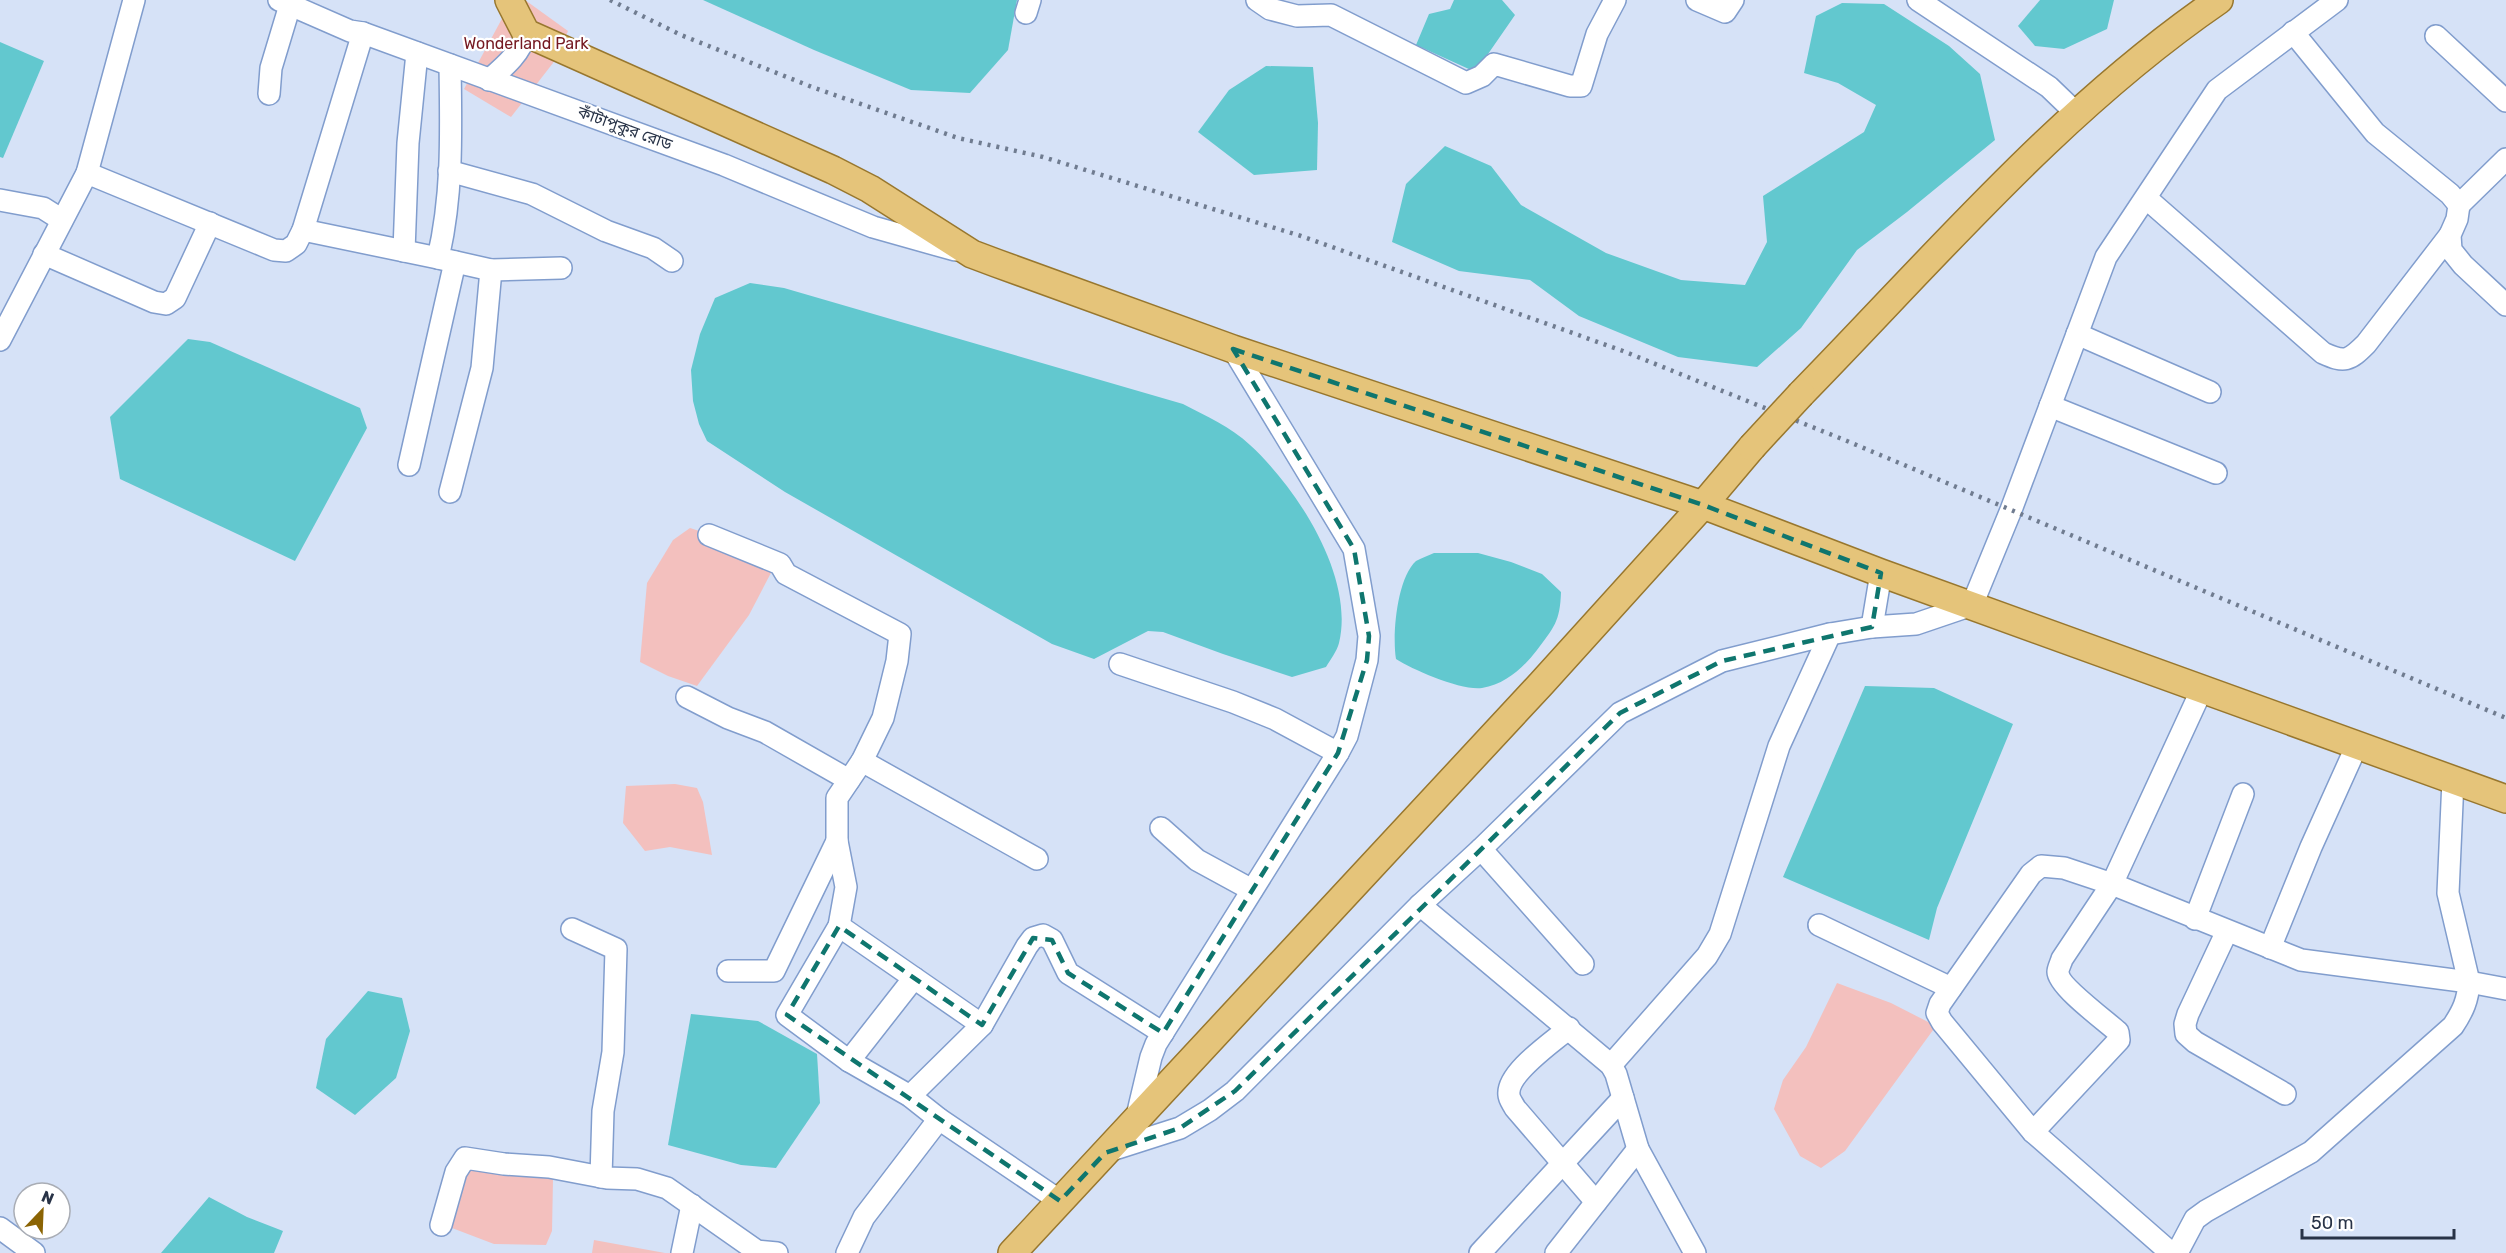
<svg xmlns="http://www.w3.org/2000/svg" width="2506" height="1253" viewBox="0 0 2506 1253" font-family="Rubik,'Noto Sans Bengali',sans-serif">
<rect width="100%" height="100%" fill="#d6e2f7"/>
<g fill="#f3c0be">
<path d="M512,0h13l43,31 -15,32 -42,54 -47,-28z"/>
<path d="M690,528l62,20 22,19 -25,48 -52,71 -29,-10 -28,-14 7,-79 26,-43z"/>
<path d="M675,784l22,4 6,14 9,53 -42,-8 -25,4 -22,-28 3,-37z"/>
<path d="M1837,983l54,20 45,23 -91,125 -24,17 -21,-12 -26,-47 9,-29 23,-33z"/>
<path d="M472,1168l81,11 -1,52 -6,14 -52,-1 -42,-16c3,-22 7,-42 20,-60z"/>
<path d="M594,1240l71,13h-73z"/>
</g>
<g fill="#62c8cf">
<path d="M703,0h314l-9,50 -38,43 -59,-3 -97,-40z"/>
<path d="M1454,0h48l13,15 -36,52 -8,3 -55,-25 13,-31 21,-5z"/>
<path d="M2040,0h74l-7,29 -43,20 -29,-3 -17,-20z"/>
<path d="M1842,3l42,1 65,42 31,28 15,66 -88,72 -50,38 -56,78 -44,39 -79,-10 -99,-41 -49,-36 -71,-9 -67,-29 14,-58 39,-38 46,20 30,39 85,48 75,27 64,5 22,-43 -4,-46 101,-64 12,-27 -38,-22 -34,-10 12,-57z"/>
<path d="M0,42l44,19 -41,97 -3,-1z"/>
<path d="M1266,66l47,1 5,56 -1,47 -63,5 -56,-43 31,-42z"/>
<path d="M750,283l34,5 399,116c23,12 48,23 67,41 47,43 105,132 89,198 -2,8 -9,17 -13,24l-34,10 -69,-23 -60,-22 -15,-1 -54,28 -42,-15 -267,-152 -78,-51 -8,-17 -6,-23 -2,-31 9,-36 15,-36z"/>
<path d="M188,339l22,3 150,66 7,20 -72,133 -175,-82 -10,-62z"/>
<path d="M1434,553h44l33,9 31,12 19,18c-1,30 -7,35 -24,58 -14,18 -31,34 -55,38 -20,3 -69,-18 -86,-29 -4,-24 1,-81 20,-98 5,-3 12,-5 18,-8z"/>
<path d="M1865,686l69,2 79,36 -76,184 -8,32 -146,-63z"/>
<path d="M368,991l34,7 8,33 -14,47 -41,37 -39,-27 10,-49z"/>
<path d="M691,1014l67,7 59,33 3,49 -44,65 -35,-3 -73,-20z"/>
<path d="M209,1197l38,20 36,14 -9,22h-113z"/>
</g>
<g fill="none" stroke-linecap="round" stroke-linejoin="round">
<defs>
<g id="minor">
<path d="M279,0l71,31 13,2 361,132 149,62 82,23"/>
<path d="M1257,0l13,9 27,7 34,-1 135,68 16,-7 12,-12 76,22h11l16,-52 18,-34"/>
<path d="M1697,0l28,12 8,-12"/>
<path d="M1918,0l131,87 27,26"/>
<path d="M1026,13l4,-13"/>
<path d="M2293,32l82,101 75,61 9,11 -2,14 -7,16 1,15 12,15 43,40"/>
<path d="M2436,36l70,65"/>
<path d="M489,80c15,-13 32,-27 37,-47"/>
<path d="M269,94l2,-26 19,-63"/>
<path d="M449,171l83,23 74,37 47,17 19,13"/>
<path d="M87,173l187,77 12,1 10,-7 7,-14 60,-197"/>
<path d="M2146,198l177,155c22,10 26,8 43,-9l84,-109"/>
<path d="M0,200l43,8 19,12"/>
<path d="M2459,205l47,-46"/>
<path d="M303,230l135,28"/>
<path d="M404,251l4,-108 9,-90"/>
<path d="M44,254l110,48 12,2 9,-6 35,-75"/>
<path d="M491,270l70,-2"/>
<path d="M2077,334l133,58"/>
<path d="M0,340l87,-167 47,-173"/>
<path d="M2050,406l166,67"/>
<path d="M409,465l46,-203"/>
<path d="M450,492l32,-124 9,-98 -53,-12c15,-63 13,-128 12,-193"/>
<path d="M709,535l71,29 6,10 114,60 -3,27 -14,57 -21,43 -25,37v43l9,46 -7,39 -52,89 62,46 61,35 29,23 121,82"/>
<path d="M1872,627l9,-54"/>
<path d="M1120,664l113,38 42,17 63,34"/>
<path d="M687,697l41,21 37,14 84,48"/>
<path d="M862,761l175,98"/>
<path d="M1161,828l36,32 55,30"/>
<path d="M1481,849l102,115"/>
<path d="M1420,905l191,160 5,9 22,75 57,104"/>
<path d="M2195,919l48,-125"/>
<path d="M1819,925l132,63"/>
<path d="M839,926l143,99"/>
<path d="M572,929l44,20 -3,103 -10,59 -2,66"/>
<path d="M2227,931l-39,83 -3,10 1,10 9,8 90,52"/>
<path d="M2270,948l41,-101 46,-102"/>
<path d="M728,971h46l63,-130"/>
<path d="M1569,1028c-16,14 -63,45 -60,67 0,4 4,9 6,13l81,94"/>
<path d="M849,1061l65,-83"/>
<path d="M1611,1065l96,-109 13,-22 59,-188 51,-112"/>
<path d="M910,1096l72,-71 45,-79 6,-8 10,-3 9,5 16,33 95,60"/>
<path d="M1137,1116l14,-59 5,-13 182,-291 9,-17 20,-76 2,-24 -15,-87 -121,-200"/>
<path d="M2033,1132l86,-92 -1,-8c-11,-10 -60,-46 -60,-60 0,-4 3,-9 4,-13l50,-75 90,-195"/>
<path d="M1105,1152l75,-24 30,-18 25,-19 185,-186 61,-56 139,-136 102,-52 108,-27 42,-7 44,-3 56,-19 39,-95 95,-253 111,-167 120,-90"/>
<path d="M441,1225l15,-53 9,-14 39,6 45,3 58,11 30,1 30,9 90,63 20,2"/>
<path d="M0,1228l34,25"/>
<path d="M682,1253l10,-48"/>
<path d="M847,1253l17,-36 75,-98"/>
<path d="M1480,1253l143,-155"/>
<path d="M1556,1253l82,-104"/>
<path d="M2171,1253l-138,-121 -91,-110 -5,-9 3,-9 91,-130 10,-8 23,2 48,16 189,76 168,22 37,7"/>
<path d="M2177,1253l18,-34 11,-8 105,-59 142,-126c10,-15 15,-26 16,-44l-21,-89 5,-113"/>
</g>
<g id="major">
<path d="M509,0l17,33 307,137 37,19 102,65 24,9 237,86 470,156 178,68 625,226"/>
<path d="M1801,394c134,-137 259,-285 418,-394"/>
<path d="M1012,1253l529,-569 162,-179 49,-58"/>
</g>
</defs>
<use href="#minor" stroke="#819dcd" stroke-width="24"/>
<use href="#major" stroke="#98772e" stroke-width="30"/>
<use href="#minor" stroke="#fff" stroke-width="21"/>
<use href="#major" stroke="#e5c47a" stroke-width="27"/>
<path stroke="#707c90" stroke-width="4.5" stroke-dasharray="3 6" stroke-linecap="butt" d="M610,0l71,35 131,52 146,51 85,19 258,79 322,115 224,90 659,277"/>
<defs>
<path id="major-bridge" d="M1752,447l49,-53"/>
</defs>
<use href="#major-bridge" stroke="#98772e" stroke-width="30" stroke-linecap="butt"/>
<use href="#major-bridge" stroke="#e5c47a" stroke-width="27"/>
</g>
<path fill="none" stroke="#0f766e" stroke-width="4.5" stroke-dasharray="12 8" stroke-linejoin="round" d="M1233,349l470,156 178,68 -9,54 -150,34 -102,52 -385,378 -55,37 -75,25 -45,48 -273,-186 52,-89 143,99 51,-87 19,2 16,33 95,60 175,-280 29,-93 2,-24 -15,-87z"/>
<g text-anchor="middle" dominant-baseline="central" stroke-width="4.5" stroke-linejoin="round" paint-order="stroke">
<g font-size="16" fill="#751921" stroke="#fff">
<text x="526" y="43">Wonderland Park</text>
</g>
<g font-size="16" fill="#283347" stroke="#fff">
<text transform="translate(625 128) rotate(20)">কাঁটাপুকুর রোড</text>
</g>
</g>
<g transform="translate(42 1211) rotate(23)"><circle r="28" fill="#ffffff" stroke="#a9adb5" stroke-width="1.5"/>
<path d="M0-4.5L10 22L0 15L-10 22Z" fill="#8b6404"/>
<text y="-9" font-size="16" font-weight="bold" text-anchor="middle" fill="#283347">N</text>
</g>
<path d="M2302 1229v9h152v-9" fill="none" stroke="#283347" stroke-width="3"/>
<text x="2311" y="1229" font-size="18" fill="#283347" stroke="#ffffff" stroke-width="4.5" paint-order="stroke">50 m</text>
</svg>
